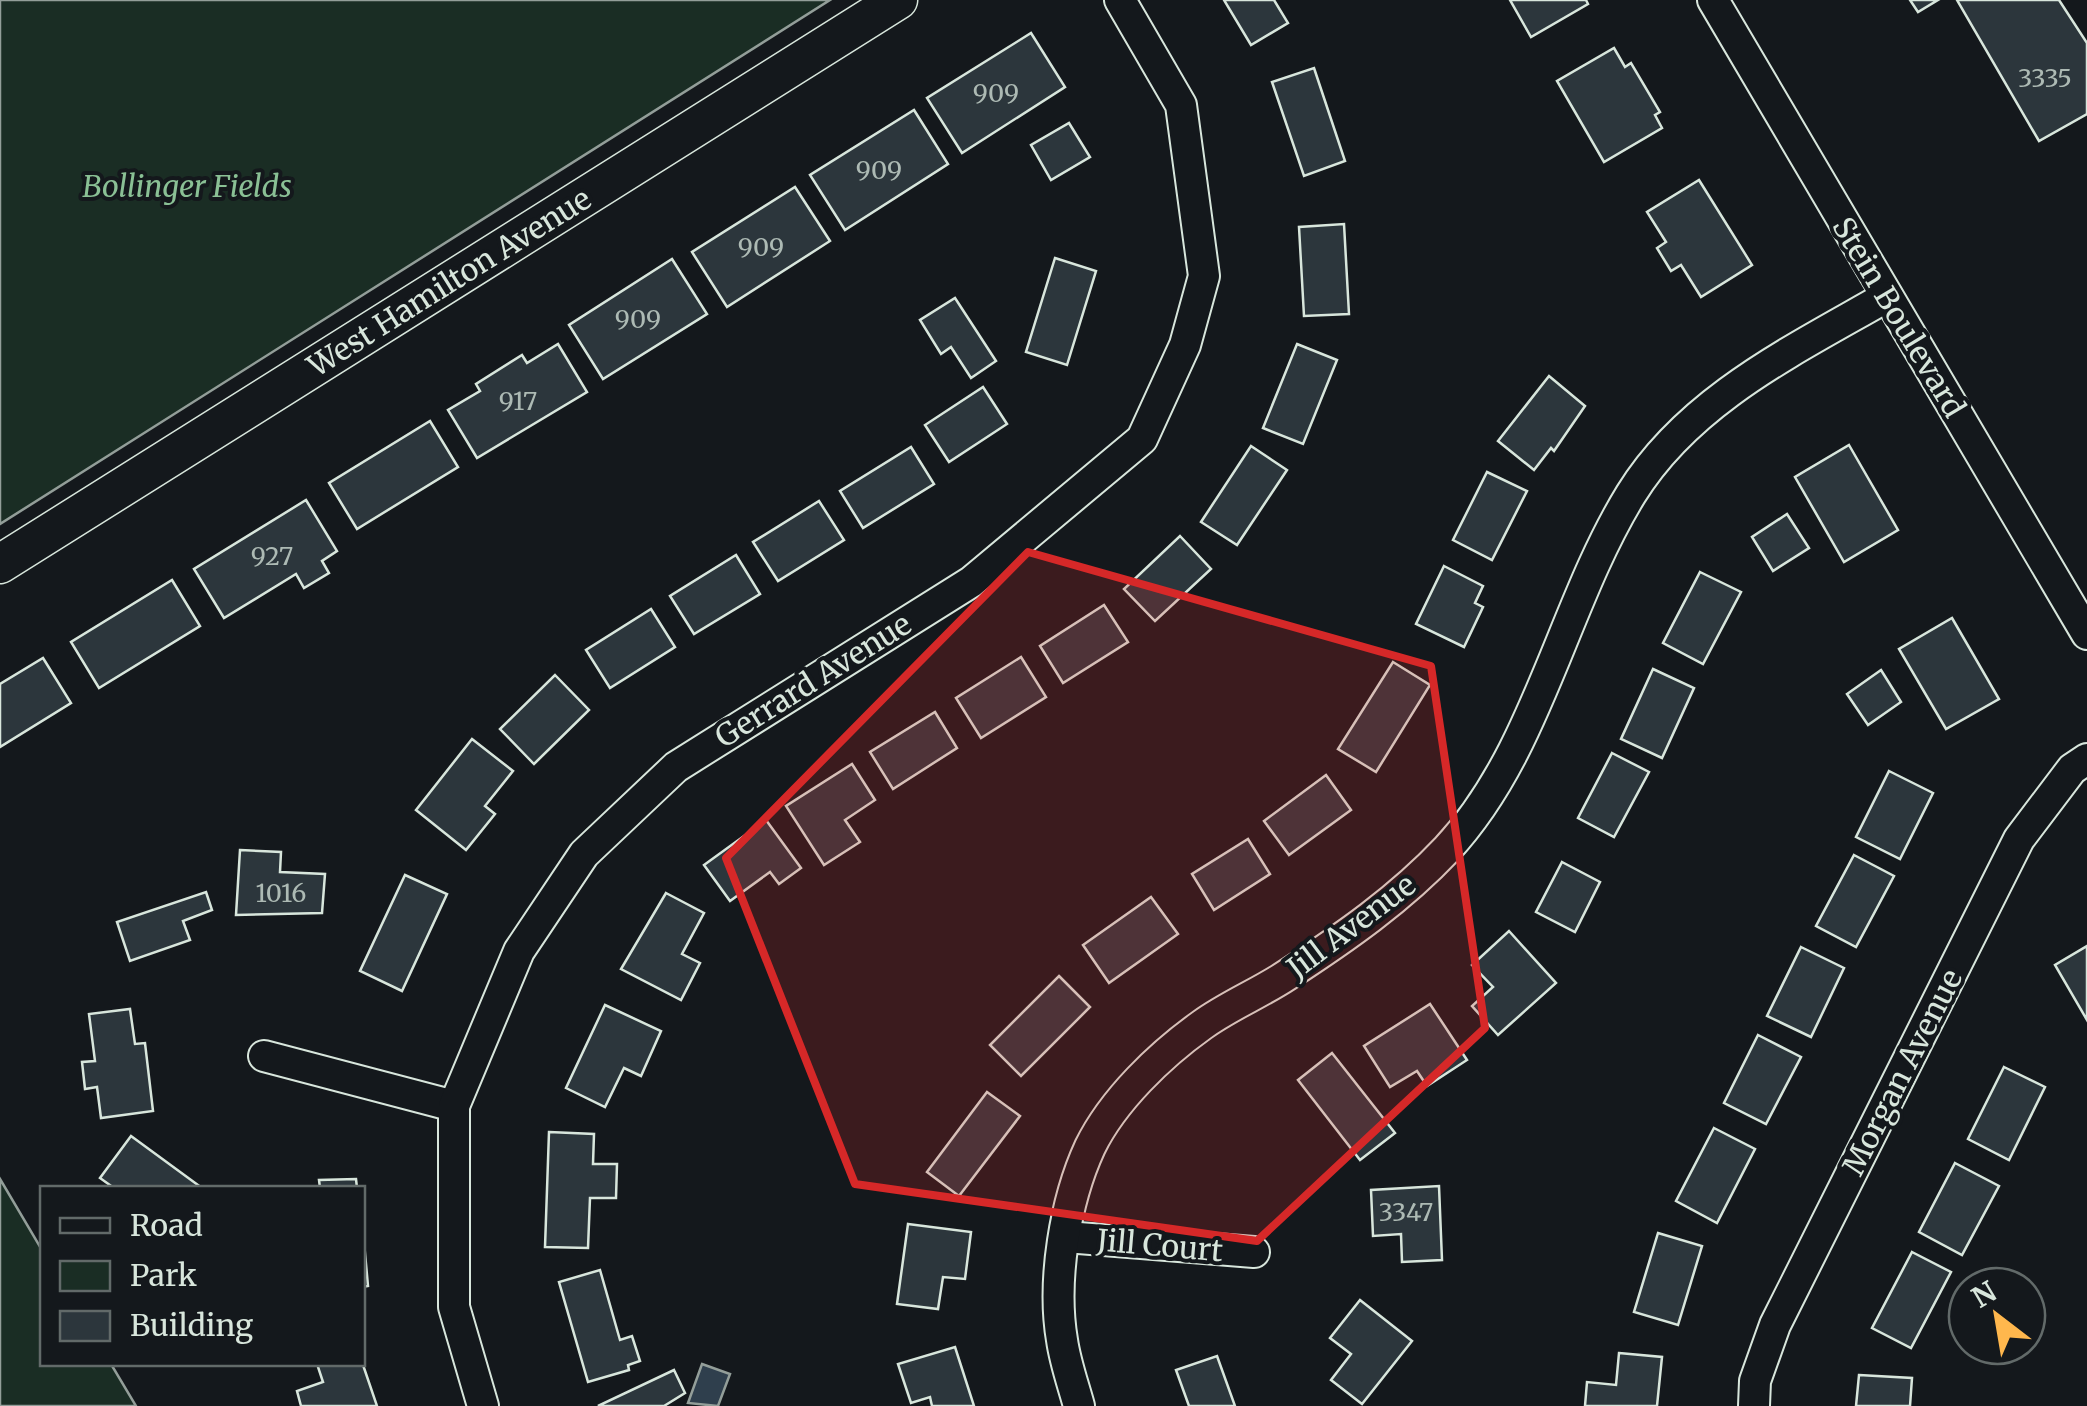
<svg xmlns="http://www.w3.org/2000/svg" width="2087" height="1406" viewBox="0 0 2087 1406" font-family="Merriweather,serif">
<rect width="100%" height="100%" fill="#14181c"/>
<g fill="#1a2d24" stroke="#939e99" stroke-width="2.5">
<path d="M0,0h830l-830,524z"/>
<path d="M0,1179l42,71v114h69l25,42h-136z"/>
</g>
<path fill="#2f3f4d" stroke="#939e99" stroke-width="2.5" d="M702,1364l28,10 -12,32 -30,-3z"/>
<g fill="#2c363c" stroke="#d8e6dc" stroke-width="2.5">
<path d="M1224,0h50l14,23 -37,22z"/>
<path d="M1510,0h76l2,4 -57,33z"/>
<path d="M1910,0h28l-20,12z"/>
<path d="M1957,0h102l28,43v71l-48,27z"/>
<path d="M1031,33l34,54 -103,66 -35,-55z"/>
<path d="M1614,48l11,19 6,-4 29,49 -5,3 7,13 -58,34 -47,-81z"/>
<path d="M1314,68l31,93 -41,15 -32,-94z"/>
<path d="M914,110l34,54 -103,66 -35,-55z"/>
<path d="M1069,123l21,34 -39,23 -20,-35z"/>
<path d="M1699,180l53,85 -51,32 -20,-32 -10,6 -14,-23 9,-6 -19,-30z"/>
<path d="M795,187l35,54 -103,66 -35,-55z"/>
<path d="M1344,224l5,90 -45,2 -5,-89z"/>
<path d="M1055,258l41,13 -29,94 -41,-13z"/>
<path d="M672,259l35,55 -104,65 -34,-54z"/>
<path d="M955,298l41,63 -25,17 -20,-31 -10,7 -21,-34z"/>
<path d="M558,344l29,48 -110,66 -29,-48 32,-19 -4,-7 46,-29 5,8z"/>
<path d="M1297,344l40,16 -34,84 -40,-16z"/>
<path d="M1549,376l36,30 -31,45 -3,-3 -17,22 -36,-29z"/>
<path d="M983,387l24,37 -58,38 -24,-37z"/>
<path d="M430,421l28,46 -101,62 -28,-46z"/>
<path d="M1849,445l49,85 -54,32 -49,-85z"/>
<path d="M1251,446l36,24 -50,75 -36,-23z"/>
<path d="M911,447l23,37 -71,44 -23,-37z"/>
<path d="M1487,472l40,19 -35,69 -39,-20z"/>
<path d="M306,500l31,51 -15,10 7,12 -25,15 -8,-14 -72,44 -30,-49z"/>
<path d="M819,501l25,39 -66,41 -25,-39z"/>
<path d="M1787,514l22,34 -36,23 -21,-34z"/>
<path d="M1180,536l31,33 -56,52 -31,-32z"/>
<path d="M736,555l24,39 -66,40 -24,-38z"/>
<path d="M1444,566l39,20 -8,17 8,4 -19,40 -48,-23z"/>
<path d="M1700,572l41,20 -38,72 -40,-21z"/>
<path d="M172,580l28,46 -101,62 -28,-46z"/>
<path d="M1104,605l24,37 -65,41 -23,-37z"/>
<path d="M651,609l24,38 -65,41 -24,-38z"/>
<path d="M1952,618l47,81 -53,30 -47,-80z"/>
<path d="M1021,657l25,40 -65,41 -25,-40z"/>
<path d="M43,658l28,45 -71,44v-63z"/>
<path d="M1393,662l37,23 -54,87 -38,-23z"/>
<path d="M1653,669l41,19 -32,70 -41,-19z"/>
<path d="M1881,670l20,32 -33,23 -21,-31z"/>
<path d="M555,675l34,35 -55,54 -34,-35z"/>
<path d="M935,712l22,36 -64,41 -23,-37z"/>
<path d="M472,739l41,32 -28,35 10,8 -29,36 -50,-40z"/>
<path d="M1612,753l37,19 -35,65 -36,-19z"/>
<path d="M852,764l23,36 -30,20 15,22 -36,23 -38,-59z"/>
<path d="M1889,771l44,22 -33,66 -44,-22z"/>
<path d="M1326,775l25,35 -62,45 -25,-34z"/>
<path d="M766,820l35,48 -22,16 -9,-12 -40,29 -26,-36z"/>
<path d="M1248,839l22,35 -56,36 -22,-36z"/>
<path d="M240,850l41,2 -1,20 45,2 -3,39 -86,2z"/>
<path d="M1854,855l40,21 -38,71 -40,-21z"/>
<path d="M1562,862l38,20 -25,50 -39,-20z"/>
<path d="M405,875l42,19 -45,97 -42,-20z"/>
<path d="M206,892l6,18 -29,11 7,19 -60,21 -13,-39z"/>
<path d="M666,893l38,20 -22,41 18,9 -19,37 -60,-31z"/>
<path d="M1151,897l27,37 -69,49 -26,-38z"/>
<path d="M1509,931l47,52 -58,52 -26,-29 21,-19 -21,-22z"/>
<path d="M2087,946v74l-32,-55z"/>
<path d="M1801,947l43,21 -33,69 -44,-21z"/>
<path d="M1059,976l31,31 -69,69 -31,-31z"/>
<path d="M1430,1004l37,56 -40,26 -10,-15 -27,16 -26,-41z"/>
<path d="M605,1005l56,26 -20,45 -17,-8 -19,39 -39,-19z"/>
<path d="M130,1009l5,35 10,-1 8,68 -52,7 -4,-31 -12,2 -3,-27 13,-1 -6,-47z"/>
<path d="M1758,1035l43,22 -35,67 -42,-21z"/>
<path d="M1332,1053l63,80 -35,27 -62,-80z"/>
<path d="M2004,1067l41,20 -36,73 -41,-21z"/>
<path d="M987,1092l33,24 -61,80 -32,-24z"/>
<path d="M1714,1128l41,21 -38,74 -41,-22z"/>
<path d="M549,1132l45,2 -1,30h24l-1,34h-26l-2,50 -43,-1z"/>
<path d="M131,1136l71,52h-88l-14,-10z"/>
<path d="M1955,1163l44,23 -37,69 -43,-23z"/>
<path d="M356,1179l1,9h-37l-1,-8z"/>
<path d="M1439,1186l3,74 -40,2 -1,-28 -28,2 -2,-46z"/>
<path d="M362,1220l6,66 -6,1z"/>
<path d="M908,1224l63,8 -6,47 -22,-2 -5,32 -41,-5z"/>
<path d="M1658,1233l44,13 -24,79 -44,-13z"/>
<path d="M1912,1252l39,20 -40,76 -39,-20z"/>
<path d="M600,1270l20,70 12,-4 8,25 -12,4 1,5 -41,12 -29,-100z"/>
<path d="M1360,1300l52,41 -50,63 -31,-24 20,-26 -21,-16z"/>
<path d="M955,1347l19,59h-42l-2,-9 -19,6 -13,-39z"/>
<path d="M1619,1353l43,4 -5,49h-72l2,-24 29,3z"/>
<path d="M1217,1356l18,50h-46l-13,-36z"/>
<path d="M362,1362l15,44h-76l-4,-15 26,-9 -6,-18z"/>
<path d="M674,1370l11,23 -21,13h-66z"/>
<path d="M1859,1375l53,3 -2,28h-54z"/>
</g>
<g fill="none" stroke-linecap="round" stroke-linejoin="round">
<defs>
<g id="minor">
<path d="M1713,0l374,634"/>
<path d="M264,1056l190,50"/>
<path d="M1066,1237l188,15"/>
<path d="M483,1406l-29,-99v-201l65,-155 65,-97 92,-87 295,-185 171,-143 43,-94 19,-69 -23,-171 -61,-105"/>
<path d="M1079,1406c-6,-22 -14,-44 -17,-66 -10,-59 3,-139 28,-193 23,-47 70,-92 112,-122 26,-19 58,-32 85,-50 57,-37 113,-76 160,-126 91,-98 115,-243 184,-355 58,-94 163,-144 255,-197"/>
<path d="M1754,1406l1,-25 20,-56 244,-486 53,-70 15,-10"/>
</g>
<path id="tertiary" d="M0,564l898,-564"/>
</defs>
<use href="#minor" stroke="#d8e6dc" stroke-width="34"/>
<use href="#tertiary" stroke="#d8e6dc" stroke-width="41"/>
<use href="#minor" stroke="#14181c" stroke-width="30"/>
<use href="#tertiary" stroke="#14181c" stroke-width="38"/>
</g>
<path fill="#d62828" fill-opacity="0.2" stroke="#d62828" stroke-width="8" stroke-linejoin="round" d="M1028,552l403,114 54,362 -228,213 -402,-57 -129,-326z"/>
<g text-anchor="middle" dominant-baseline="central" stroke-width="8" stroke-linejoin="round" paint-order="stroke">
<g font-size="25" fill="#adbab4">
<text x="2045" y="78">3335</text>
<text x="996" y="93">909</text>
<text x="879" y="170">909</text>
<text x="761" y="247">909</text>
<text x="638" y="319">909</text>
<text x="518" y="401">917</text>
<text x="272" y="556">927</text>
<text x="281" y="893">1016</text>
<text x="1406" y="1212">3347</text>
</g>
<g font-size="30" font-style="italic" fill="#8ac095" stroke="#14181c">
<text x="187" y="186">Bollinger Fields</text>
</g>
<g font-size="30" fill="#d8e6dc" stroke="#14181c">
<text transform="translate(449 282) rotate(-32)">West Hamilton Avenue</text>
<text transform="translate(1899 317) rotate(59)">Stein Boulevard</text>
<text transform="translate(813 680) rotate(-32)">Gerrard Avenue</text>
<text transform="translate(1351 926) rotate(-37)">Jill Avenue</text>
<text transform="translate(1902 1072) rotate(-63)">Morgan Avenue</text>
<text transform="translate(1160 1245) rotate(5)">Jill Court</text>
</g>
</g>
<rect x="40" y="1186" width="325" height="180" fill="#14181c" stroke="#626a69" stroke-width="2.5"/>
<rect x="60" y="1218" width="50" height="15" fill="#14181c" stroke="#626a69" stroke-width="2.5"/>
<text x="130" y="1236" font-size="30" fill="#d8e6dc">Road</text>
<rect x="60" y="1261" width="50" height="30" fill="#1a2d24" stroke="#626a69" stroke-width="2.5"/>
<text x="130" y="1286" font-size="30" fill="#d8e6dc">Park</text>
<rect x="60" y="1311" width="50" height="30" fill="#2c363c" stroke="#626a69" stroke-width="2.5"/>
<text x="130" y="1336" font-size="30" fill="#d8e6dc">Building</text>
<g transform="translate(1997 1316) rotate(329)"><circle r="48" fill="#14181c" stroke="#626a69" stroke-width="2.5"/>
<path d="M0-8L18 38L0 25L-18 38Z" fill="#ffb74d"/>
<text y="-15" font-size="28" font-weight="bold" text-anchor="middle" fill="#d8e6dc">N</text>
</g>
</svg>
